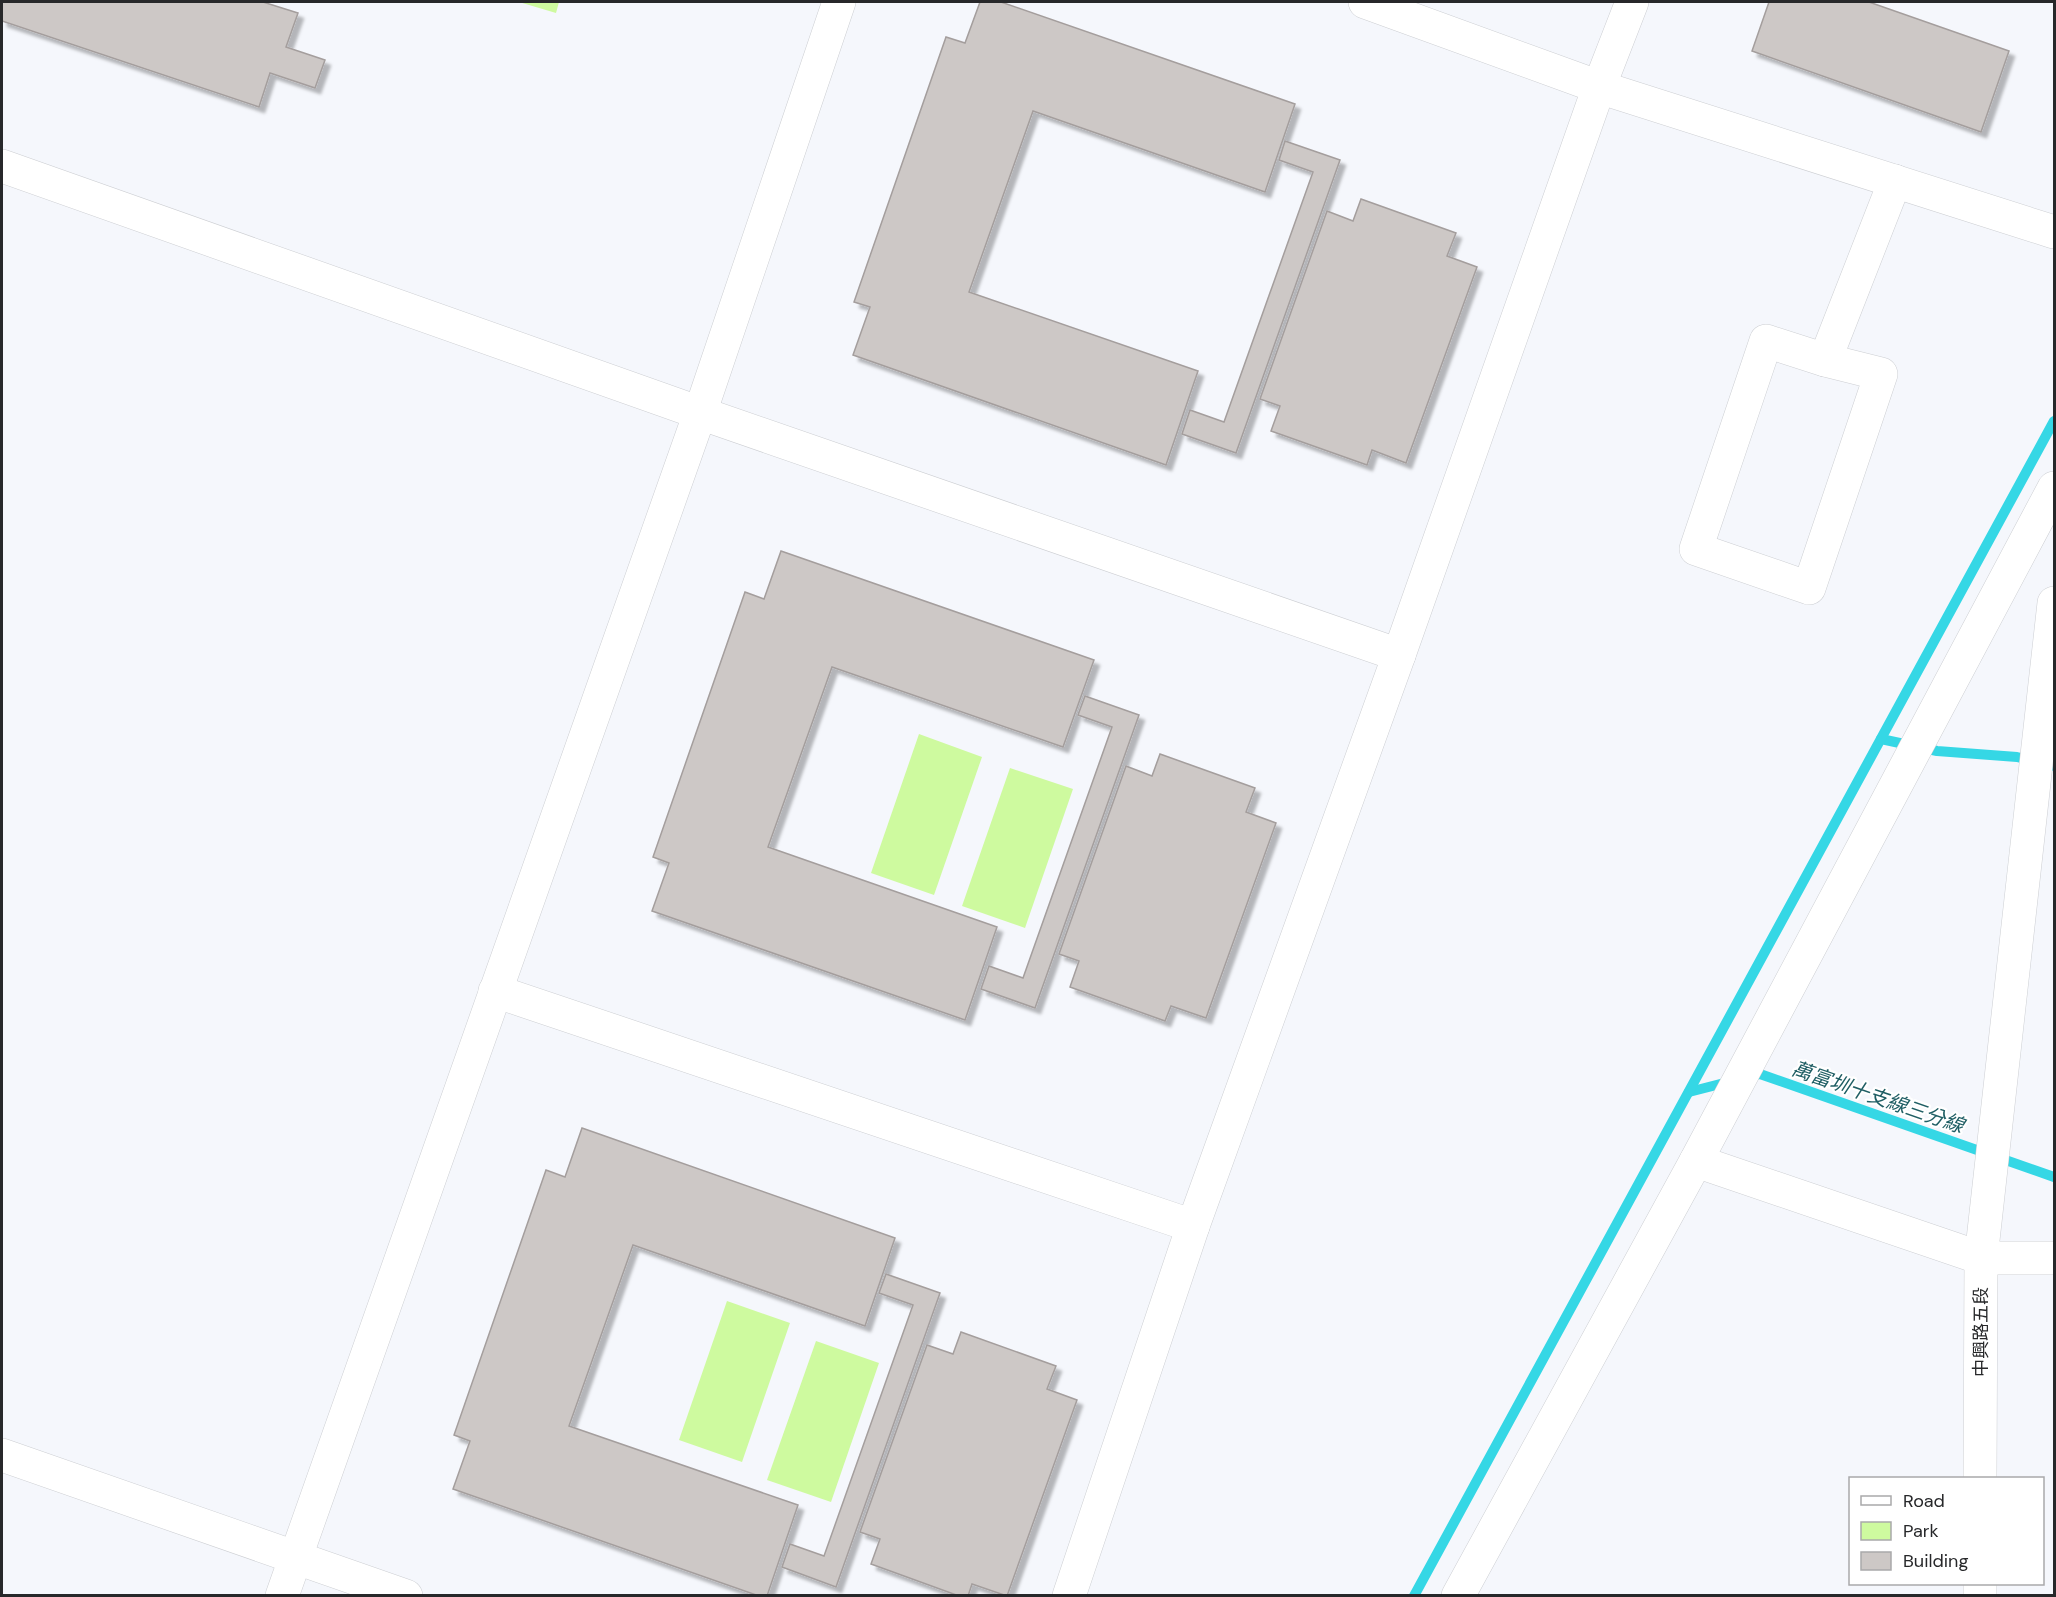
<svg xmlns="http://www.w3.org/2000/svg" width="2056" height="1597" viewBox="0 0 2056 1597" font-family="'DM Sans','Noto Sans TC',sans-serif">
<defs>
<filter id="shadow"><feDropShadow dx="5.5" dy="5.5" stdDeviation="1.5" flood-color="#0004"/></filter>
</defs>
<rect width="100%" height="100%" fill="#f5f7fc"/>
<g fill="#cefa9f">
<path d="M519,2h40l-3,11z"/>
<path d="M919,734l63,23 -48,138 -63,-22z"/>
<path d="M1010,768l63,21 -48,139 -63,-22z"/>
<path d="M727,1301l63,22 -48,139 -63,-22z"/>
<path d="M816,1341l63,22 -48,139 -64,-22z"/>
</g>
<g fill="none" stroke-linecap="round" stroke-linejoin="round">
<g stroke="#35d7e5" stroke-width="10">
<path d="M1881,739l56,12 80,6 37,9"/>
<path d="M1747,1077l13,-3 294,103"/>
<path d="M1689,1092l43,-11"/>
<path d="M1414,1596l640,-1175"/>
</g>
</g>
<g fill="#cdc8c6" stroke="#a49e9d" stroke-width="1.5" filter="url(#shadow)">
<path d="M2,2h261l35,11 -12,34 39,13 -10,28 -45,-15 -11,34 -257,-86z"/>
<path d="M980,2h21l294,102 -30,88 -232,-81 -64,181 229,79 -32,94 -313,-110 17,-48 -16,-5 92,-265 19,6z"/>
<path d="M1769,2h100l140,49 -28,81 -229,-81z"/>
<path d="M1285,141l55,19 -104,293 -54,-19 8,-24 34,12 89,-250 -34,-12z"/>
<path d="M1361,199l95,34 -9,23 30,11 -71,196 -34,-13 -5,15 -96,-34 9,-25 -20,-7 67,-188 26,10z"/>
<path d="M781,551l313,109 -31,87 -231,-80 -64,180 229,80 -32,93 -313,-109 17,-48 -16,-6 92,-265 19,7z"/>
<path d="M1085,696l54,19 -104,293 -54,-19 8,-23 34,12 89,-251 -34,-12z"/>
<path d="M1160,754l95,34 -9,24 30,11 -70,195 -35,-12 -6,15 -95,-34 9,-26 -20,-7 67,-188 26,10z"/>
<path d="M582,1128l313,110 -30,88 -232,-81 -64,181 229,79 -31,91h-8l-306,-107 17,-48 -16,-6 92,-265 19,7z"/>
<path d="M886,1274l54,19 -104,294 -54,-20 8,-23 34,12 89,-251 -34,-12z"/>
<path d="M961,1332l95,34 -9,23 30,11 -70,196 -35,-12 -4,12h-9l-88,-32 9,-25 -20,-7 67,-187 26,9z"/>
</g>
<g fill="none" stroke-linecap="round" stroke-linejoin="round">
<defs>
<g id="minor">
<path d="M1365,2l234,85 455,145"/>
<path d="M2,166l698,247 699,242"/>
<path d="M1766,341l59,19 56,14 -72,214 -113,-39z"/>
<path d="M1825,360l70,-179"/>
<path d="M495,991l698,235"/>
<path d="M1696,1161l285,97h73"/>
<path d="M2,1455l404,141"/>
<path d="M1980,1478l1,-220 73,-655"/>
<path d="M282,1596l418,-1183 139,-411"/>
<path d="M1069,1596l124,-370 206,-571 200,-568 33,-85"/>
<path d="M1458,1596l238,-435 358,-673"/>
<path d="M1980,1596v-12"/>
</g>
</defs>
<use href="#minor" stroke="#cdcfd3" stroke-width="34"/>
<use href="#minor" stroke="#fff" stroke-width="33"/>
</g>
<g text-anchor="middle" dominant-baseline="central" stroke-width="4.5" stroke-linejoin="round" paint-order="stroke">
<g font-size="18" fill="#27282a" stroke="#fff">
<text transform="translate(1981 1332) rotate(-90)">中興路五段</text>
</g>
<g font-size="20" font-style="italic" fill="#1f5e64" stroke="#fff">
<text transform="translate(1878 1097) rotate(19)">萬富圳十支線三分線</text>
</g>
</g>
<rect width="2056" height="1597" fill="none" stroke="#27282a" stroke-width="6"/>
<rect x="1849" y="1477" width="195" height="108" fill="#ffffff" stroke="#a9a9aa" stroke-width="1.5"/>
<rect x="1861" y="1496" width="30" height="9" fill="#ffffff" stroke="#a9a9aa" stroke-width="1.5"/>
<text x="1903" y="1507" font-size="18" fill="#27282a">Road</text>
<rect x="1861" y="1522" width="30" height="18" fill="#cefa9f" stroke="#a9a9aa" stroke-width="1.5"/>
<text x="1903" y="1537" font-size="18" fill="#27282a">Park</text>
<rect x="1861" y="1552" width="30" height="18" fill="#cdc8c6" stroke="#a9a9aa" stroke-width="1.5"/>
<text x="1903" y="1567" font-size="18" fill="#27282a">Building</text>
</svg>
